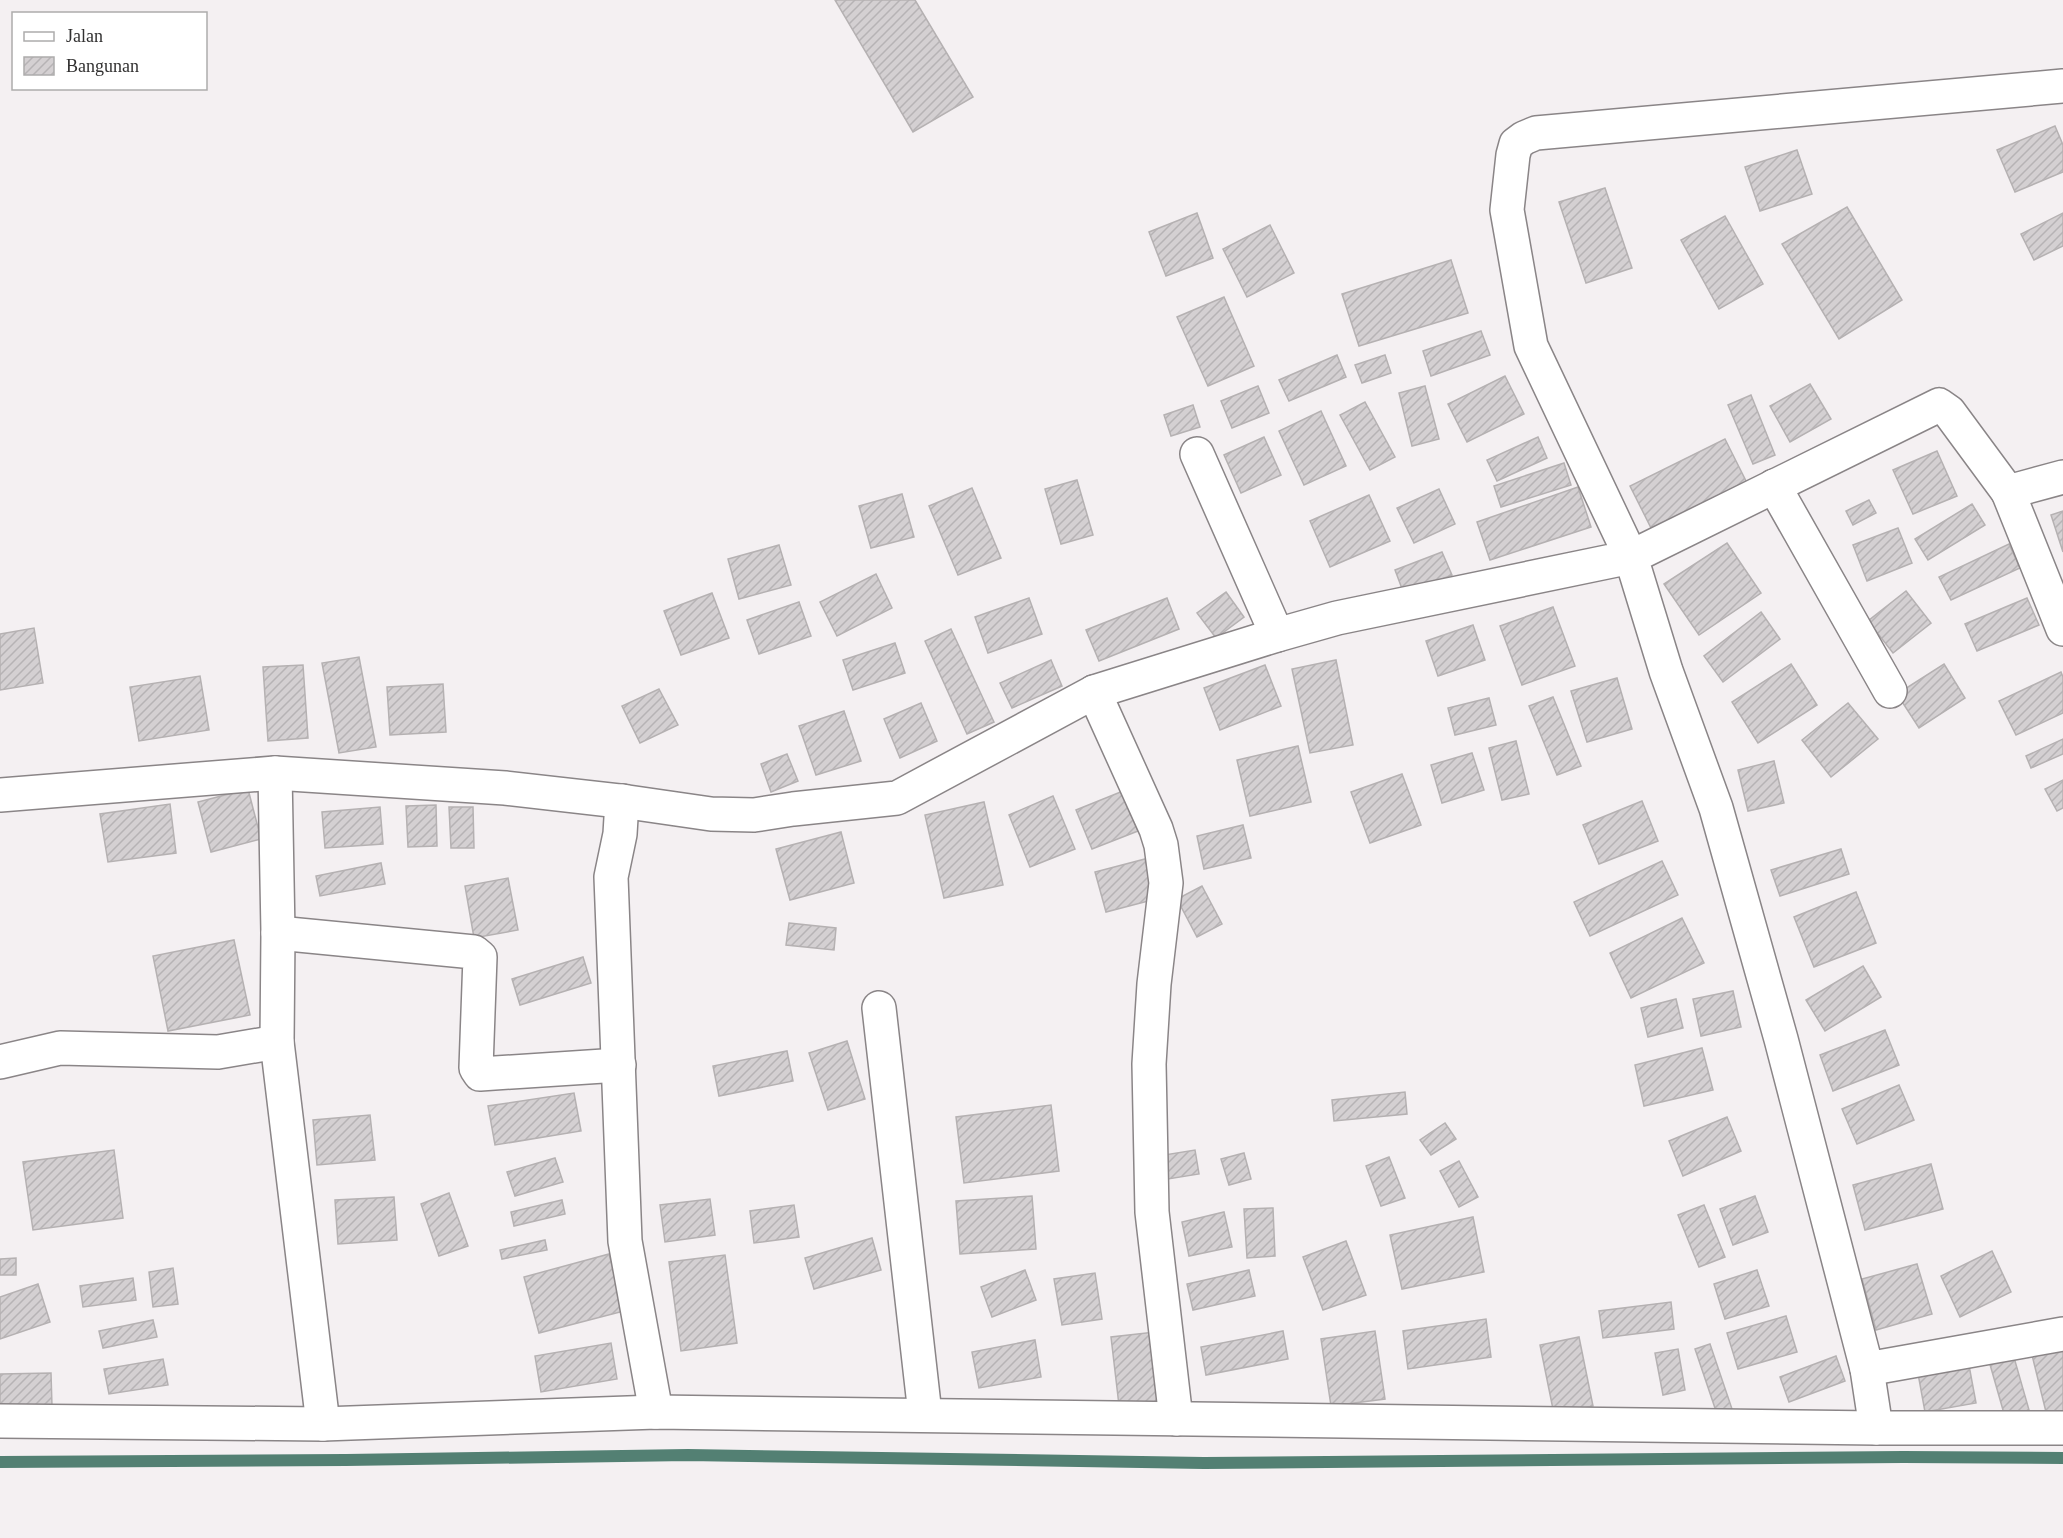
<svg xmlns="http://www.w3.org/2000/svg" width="2063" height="1538" viewBox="0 0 2063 1538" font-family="Georgia,serif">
<defs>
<pattern id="building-hatch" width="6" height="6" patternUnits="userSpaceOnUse" patternTransform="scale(1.5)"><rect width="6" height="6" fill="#d4d0d2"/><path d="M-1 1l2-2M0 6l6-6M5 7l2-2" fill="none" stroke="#b6b3b5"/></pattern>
</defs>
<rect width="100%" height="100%" fill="#f4f0f2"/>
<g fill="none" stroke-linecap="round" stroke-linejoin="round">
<path stroke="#538073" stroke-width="12" d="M0,1462l346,-2 342,-5 516,8 699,-6 160,1"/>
</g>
<g fill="url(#building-hatch)" stroke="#b5b1b2" stroke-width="1.5">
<path d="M835,0h80l58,97 -60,35z"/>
<path d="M2055,126l8,19v27l-48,20 -18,-42z"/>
<path d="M1797,150l15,44 -52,17 -15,-44z"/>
<path d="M1605,188l27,80 -46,15 -27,-81z"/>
<path d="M1847,207l55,93 -63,39 -57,-95z"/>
<path d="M1197,213l16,45 -47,18 -17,-44z"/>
<path d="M2063,213v33l-29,14 -13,-26z"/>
<path d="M1725,216l38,68 -44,25 -38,-69z"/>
<path d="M1270,225l24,48 -47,24 -24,-48z"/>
<path d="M1451,260l17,53 -109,33 -17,-52z"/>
<path d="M1224,297l30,69 -46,20 -31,-69z"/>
<path d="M1481,331l9,24 -59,21 -8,-25z"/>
<path d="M1337,355l9,22 -57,24 -10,-21z"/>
<path d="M1385,355l6,18 -29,10 -7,-18z"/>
<path d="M1505,376l19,38 -57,28 -19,-38z"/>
<path d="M1810,384l21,35 -41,23 -20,-36z"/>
<path d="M1258,386l11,27 -37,15 -11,-27z"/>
<path d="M1425,386l14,53 -27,7 -13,-53z"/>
<path d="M1751,395l24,60 -22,9 -25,-59z"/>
<path d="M1365,402l30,55 -25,13 -30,-55z"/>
<path d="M1193,405l7,22 -29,9 -7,-21z"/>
<path d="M1321,411l25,55 -42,19 -25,-54z"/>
<path d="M1264,437l17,38 -40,18 -17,-38z"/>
<path d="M1538,437l9,21 -50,23 -10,-21z"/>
<path d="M1725,439l22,44 -95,47 -22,-44z"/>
<path d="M1937,451l20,45 -44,18 -20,-44z"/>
<path d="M1564,463l7,22 -70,22 -7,-21z"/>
<path d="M1077,480l16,55 -32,9 -16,-55z"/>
<path d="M1578,487l13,40 -101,33 -13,-38z"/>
<path d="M972,488l29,70 -43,17 -29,-69z"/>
<path d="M1439,489l16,35 -41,19 -17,-35z"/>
<path d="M902,494l12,43 -43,11 -12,-42z"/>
<path d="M1369,495l21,46 -60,26 -20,-46z"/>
<path d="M1869,500l7,13 -23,12 -7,-14z"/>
<path d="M1972,504l13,21 -57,35 -13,-21z"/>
<path d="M2063,511v41l-12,-37z"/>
<path d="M1898,528l14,35 -45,18 -14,-36z"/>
<path d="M1727,543l34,50 -62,42 -35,-51z"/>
<path d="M2009,544l11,24 -69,32 -12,-23z"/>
<path d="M779,545l12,40 -52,14 -11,-40z"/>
<path d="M1442,552l10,23 -48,19 -9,-24z"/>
<path d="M876,574l16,34 -55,28 -17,-34z"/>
<path d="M1906,591l25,32 -38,30 -25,-32z"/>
<path d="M1226,592l18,25 -28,21 -19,-25z"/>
<path d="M712,593l17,45 -48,17 -17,-44z"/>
<path d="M1029,598l13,36 -54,19 -13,-36z"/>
<path d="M1167,598l12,31 -80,32 -13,-31z"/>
<path d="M2027,598l12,27 -62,26 -12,-27z"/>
<path d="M799,602l12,34 -52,18 -12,-34z"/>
<path d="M1553,607l22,59 -53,19 -22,-59z"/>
<path d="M1761,612l19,27 -57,43 -19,-26z"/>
<path d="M1473,625l12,35 -47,16 -12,-35z"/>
<path d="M34,628l9,55 -43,7v-56z"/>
<path d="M951,629l43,93 -27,12 -42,-93z"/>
<path d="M895,643l10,30 -52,17 -10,-30z"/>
<path d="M359,657l17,90 -37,6 -17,-90z"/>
<path d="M1051,660l11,26 -50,22 -12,-25z"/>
<path d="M1336,660l17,85 -43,8 -18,-84z"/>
<path d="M1791,664l26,41 -59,38 -26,-41z"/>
<path d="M1944,664l21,34 -46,30 -22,-34z"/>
<path d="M303,665l5,73 -40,3 -5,-74z"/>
<path d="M1265,665l16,41 -61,24 -16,-42z"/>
<path d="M2061,672l2,5v36l-47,22 -17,-34z"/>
<path d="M200,676l9,54 -70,11 -9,-54z"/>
<path d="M1617,678l15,51 -45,13 -16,-51z"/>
<path d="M443,684l3,48 -56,3 -3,-48z"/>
<path d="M659,689l19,36 -38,18 -18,-37z"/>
<path d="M1553,697l28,69 -24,9 -28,-69z"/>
<path d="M1489,698l7,27 -41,10 -7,-27z"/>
<path d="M921,703l16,38 -37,17 -16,-39z"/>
<path d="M1848,703l30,36 -47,38 -29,-37z"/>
<path d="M844,711l17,50 -45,14 -17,-49z"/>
<path d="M2063,739v15l-32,14 -5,-12z"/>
<path d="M1516,741l13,53 -27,6 -13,-52z"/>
<path d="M1298,746l13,56 -61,14 -13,-56z"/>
<path d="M1472,753l12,37 -42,13 -11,-38z"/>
<path d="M787,754l11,27 -27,11 -10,-28z"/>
<path d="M1774,761l10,42 -36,8 -10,-41z"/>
<path d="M1402,774l19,51 -51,18 -19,-51z"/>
<path d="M2063,780v28l-6,3 -12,-22z"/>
<path d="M248,789l13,50 -50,13 -13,-50z"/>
<path d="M1123,791l15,40 -46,18 -16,-39z"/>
<path d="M1053,796l22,53 -45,18 -21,-52z"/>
<path d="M1642,801l16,40 -59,23 -16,-39z"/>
<path d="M984,802l19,83 -59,13 -19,-83z"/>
<path d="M170,804l6,49 -68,9 -8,-48z"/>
<path d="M436,805l1,41 -29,1 -2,-41z"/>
<path d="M380,807l3,37 -58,4 -3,-36z"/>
<path d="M449,807h24l1,41h-23z"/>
<path d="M1243,825l8,33 -47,11 -7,-33z"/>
<path d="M841,832l13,51 -64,17 -14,-51z"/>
<path d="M1841,849l8,25 -69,22 -9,-26z"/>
<path d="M1145,859l11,40 -50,13 -11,-40z"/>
<path d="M1662,861l16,34 -88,41 -16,-34z"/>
<path d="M381,863l4,21 -65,12 -4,-20z"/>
<path d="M508,878l10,52 -44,8 -9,-52z"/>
<path d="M1202,886l20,38 -25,13 -20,-38z"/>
<path d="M1856,892l20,51 -62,24 -20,-50z"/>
<path d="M1682,918l22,45 -73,35 -21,-45z"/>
<path d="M789,923l47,5 -2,22 -48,-5z"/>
<path d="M234,940l16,75 -82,16 -15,-75z"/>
<path d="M583,957l8,26 -71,22 -8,-26z"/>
<path d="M1863,966l18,31 -56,34 -19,-31z"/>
<path d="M1733,991l8,36 -40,9 -8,-37z"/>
<path d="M1676,999l7,29 -35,9 -7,-29z"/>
<path d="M1885,1030l14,35 -66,26 -13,-36z"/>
<path d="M847,1041l18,58 -37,11 -19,-57z"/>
<path d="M1702,1048l11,42 -69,16 -9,-41z"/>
<path d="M787,1051l6,30 -74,15 -6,-30z"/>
<path d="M1899,1085l15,35 -57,24 -15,-35z"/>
<path d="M1405,1092l2,22 -73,7 -2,-21z"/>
<path d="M574,1093l7,38 -86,14 -7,-39z"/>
<path d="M1051,1105l8,66 -95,12 -8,-66z"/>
<path d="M370,1115l5,45 -58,5 -4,-45z"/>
<path d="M1727,1117l14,34 -58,25 -14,-35z"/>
<path d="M1445,1123l11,16 -25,16 -11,-15z"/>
<path d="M114,1150l9,68 -90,12 -10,-68z"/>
<path d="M1195,1150l4,24 -31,5 -4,-24z"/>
<path d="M1244,1153l7,26 -22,6 -8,-26z"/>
<path d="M1389,1157l16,41 -24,8 -15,-40z"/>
<path d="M555,1158l8,24 -48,14 -8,-24z"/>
<path d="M1459,1161l19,36 -19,10 -19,-36z"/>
<path d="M1931,1164l12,45 -78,21 -12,-45z"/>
<path d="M449,1193l19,53 -29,10 -18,-52z"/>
<path d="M1032,1196l4,53 -76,5 -4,-53z"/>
<path d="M1755,1196l13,36 -35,13 -13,-36z"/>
<path d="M394,1197l3,43 -59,4 -3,-44z"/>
<path d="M710,1199l5,36 -50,7 -5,-37z"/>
<path d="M562,1200l3,14 -51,12 -3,-14z"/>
<path d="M794,1205l5,32 -45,6 -4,-32z"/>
<path d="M1704,1205l21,52 -26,10 -21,-52z"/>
<path d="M1273,1208l2,48 -28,2 -3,-49z"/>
<path d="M1224,1212l8,35 -43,9 -7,-34z"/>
<path d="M1473,1217l11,55 -82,17 -12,-54z"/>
<path d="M872,1238l9,32 -67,19 -9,-31z"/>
<path d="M545,1240l2,10 -45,9 -2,-9z"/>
<path d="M1346,1241l20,54 -43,15 -20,-53z"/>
<path d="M1992,1251l19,41 -51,25 -19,-41z"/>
<path d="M609,1254l15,57 -85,22 -15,-56z"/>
<path d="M725,1255l12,88 -56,8 -12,-89z"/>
<path d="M16,1258v17h-16v-16z"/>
<path d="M1917,1264l15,50 -56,16 -14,-51z"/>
<path d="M173,1268l5,36 -25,3 -4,-35z"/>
<path d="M1025,1270l11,30 -44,17 -11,-30z"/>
<path d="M1249,1270l6,26 -62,14 -6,-26z"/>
<path d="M1757,1270l12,36 -44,13 -11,-35z"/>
<path d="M1095,1273l7,46 -40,6 -8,-46z"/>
<path d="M133,1278l3,22 -53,7 -3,-21z"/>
<path d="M38,1284l12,38 -50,17v-42z"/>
<path d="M1671,1302l3,27 -71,9 -4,-27z"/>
<path d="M1786,1316l11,36 -59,17 -11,-36z"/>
<path d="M1486,1319l5,38 -83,12 -5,-38z"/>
<path d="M153,1320l4,17 -54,11 -4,-17z"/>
<path d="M1283,1331l5,28 -82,16 -5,-28z"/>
<path d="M1375,1331l10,68 -54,7 -10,-67z"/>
<path d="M1155,1332l9,77 -44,5 -9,-77z"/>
<path d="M1579,1337l14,69 -39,8 -14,-69z"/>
<path d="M1035,1340l6,37 -62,11 -7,-36z"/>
<path d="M611,1343l6,36 -76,13 -6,-36z"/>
<path d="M1710,1344l22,65 -15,5 -22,-65z"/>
<path d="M2011,1347l18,63 -24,7 -18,-63z"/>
<path d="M2063,1347v70l-15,3 -16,-65z"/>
<path d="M1678,1349l7,41 -22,5 -8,-42z"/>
<path d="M1836,1356l9,25 -56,21 -9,-25z"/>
<path d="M163,1359l5,26 -59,9 -5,-25z"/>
<path d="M1968,1360l8,43 -51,9 -8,-44z"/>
<path d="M51,1373l1,33 -52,1v-33z"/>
</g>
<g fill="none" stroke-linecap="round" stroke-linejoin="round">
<defs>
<g id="minor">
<path d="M1197,454l80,181"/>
<path d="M1774,486l116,205"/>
<path d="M2008,492l55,137"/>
<path d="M1094,692l62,137 5,16 5,38 -12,101 -5,80 3,148 24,207"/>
<path d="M275,773l3,160 -1,109 46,382"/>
<path d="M0,795l275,-22 230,15 123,14 83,12 43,1 39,-6 104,-11 197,-106 183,-57 60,-17 294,-61 -100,-211 -24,-136 6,-55 3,-11 8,-6 12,-5 527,-47"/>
<path d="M622,801l-2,33 -9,43 14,364 31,171"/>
<path d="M278,933l196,19 6,5 -4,111 4,6 139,-9"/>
<path d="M879,1008l46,406"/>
<path d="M0,1062l60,-14 158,4 59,-10"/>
<path d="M1867,1369l196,-35"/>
<path d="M0,1421l323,3 333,-12 1220,16h187"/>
<path d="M1876,1428l-9,-59 -86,-330 -65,-231 -50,-137 -35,-114 308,-152 10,7 59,80 55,-15"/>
</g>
</defs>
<use href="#minor" stroke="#8a8587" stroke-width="36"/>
<use href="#minor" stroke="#fff" stroke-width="33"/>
</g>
<rect x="12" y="12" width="195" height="78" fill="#ffffff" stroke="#adacac" stroke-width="1.5"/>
<rect x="24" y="32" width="30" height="9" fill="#ffffff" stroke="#adacac" stroke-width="1.5"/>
<text x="66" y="42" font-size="18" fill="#313030">Jalan</text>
<rect x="24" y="57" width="30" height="18" fill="url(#building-hatch)" stroke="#adacac" stroke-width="1.5"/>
<text x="66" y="72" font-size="18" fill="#313030">Bangunan</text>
</svg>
